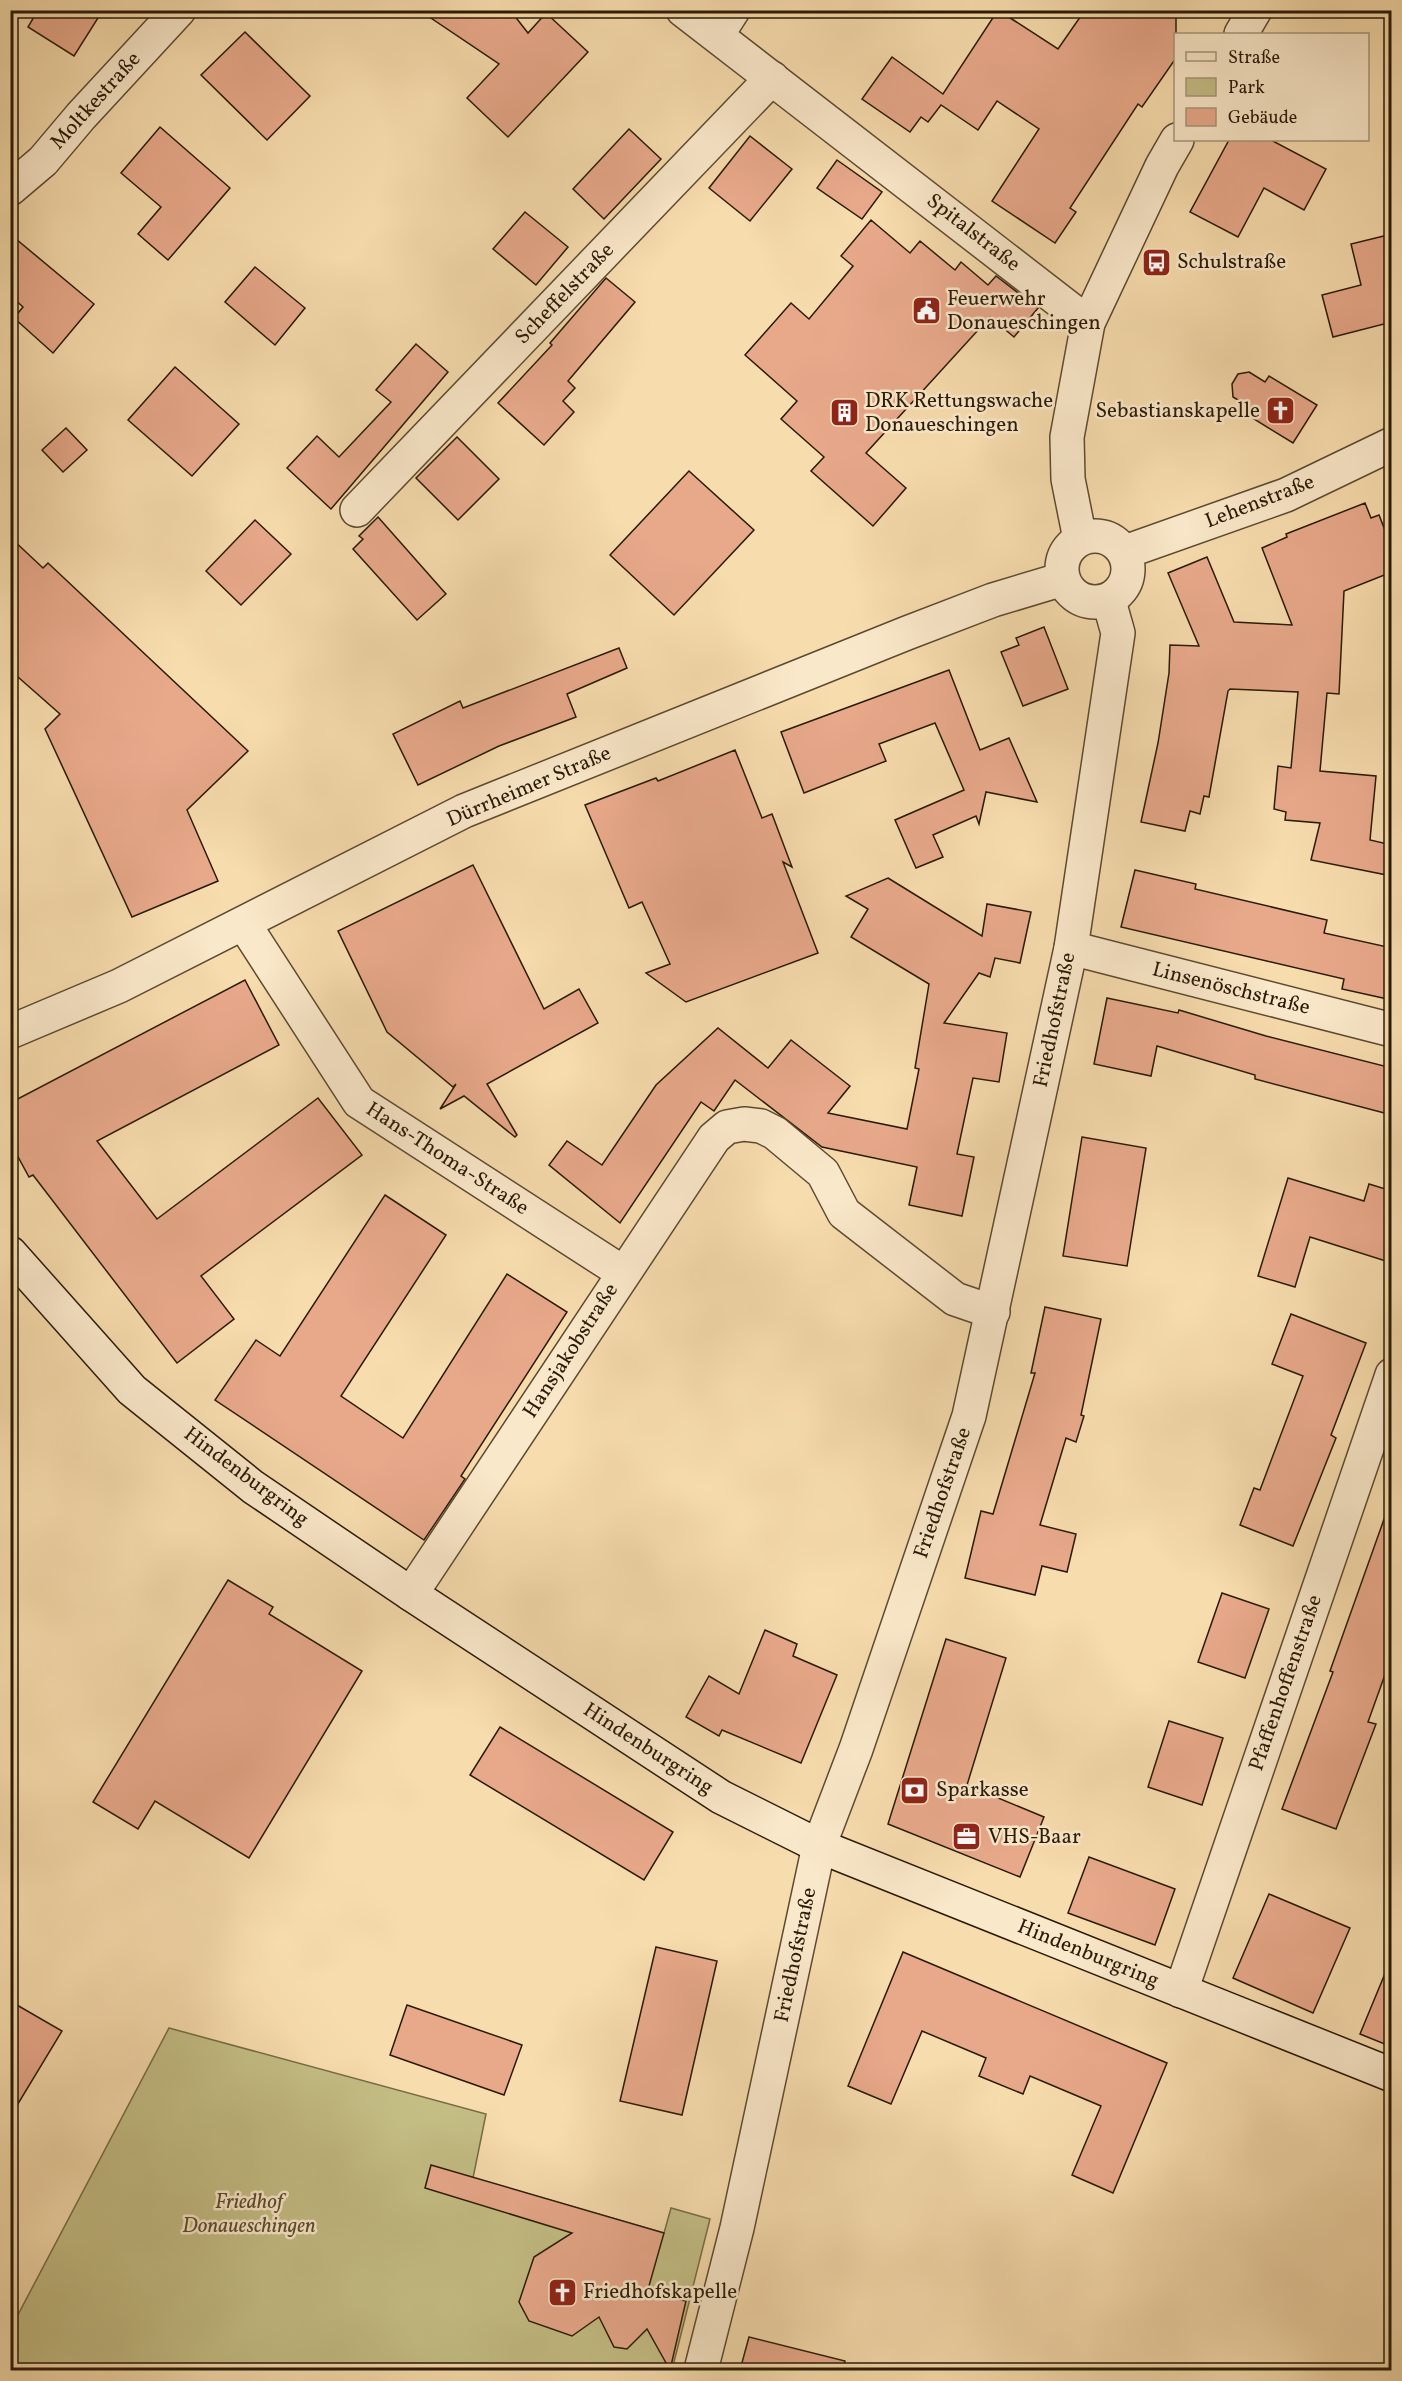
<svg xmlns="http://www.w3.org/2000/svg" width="1402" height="2381" viewBox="0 0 1402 2381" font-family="Vollkorn,serif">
<rect width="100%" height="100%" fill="#f7dcad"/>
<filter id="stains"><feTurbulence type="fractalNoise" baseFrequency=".00333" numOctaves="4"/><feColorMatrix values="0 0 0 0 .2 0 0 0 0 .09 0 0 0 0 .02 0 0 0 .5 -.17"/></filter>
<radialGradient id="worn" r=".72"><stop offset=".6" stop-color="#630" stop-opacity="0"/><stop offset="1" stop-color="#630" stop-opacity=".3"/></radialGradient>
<path fill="#c4be85" stroke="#766c46" stroke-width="1.5" d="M169,2028l317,86 -13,64 191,55 7,-25 39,11 -38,151h-661v-42z"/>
<g fill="#e8a98b" stroke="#291a07" stroke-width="1.5">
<path d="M38,10h65l-29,46 -46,-29z"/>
<path d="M419,10h91l18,23 18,-20 42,39 -80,85 -41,-39 32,-34z"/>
<path d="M998,10l60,39 27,-39h91v48l-34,49 -4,-3 -68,104 6,4 -21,31 -63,-42 47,-72 -42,-28 -19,29 -37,-25 -13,17 -7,-5 -11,15 -48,-33 30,-42 51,37z"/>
<path d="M245,32l65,64 -43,44 -66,-65z"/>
<path d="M160,127l70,61 -62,72 -30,-26 23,-27 -40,-34z"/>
<path d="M629,129l32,30 -57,60 -31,-30z"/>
<path d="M750,136l42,33 -42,52 -41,-33z"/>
<path d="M1229,140h42l55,29 -22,41 -40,-22 -26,49 -48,-25z"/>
<path d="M837,160l45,32 -20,27 -45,-31z"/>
<path d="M525,212l43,35 -32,38 -43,-36z"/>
<path d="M871,220l39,33 10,-12 35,29 6,-8 27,23 8,-9 42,32 -24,29 -24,-20 -124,136 40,35 -33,38 -62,-55 13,-14 -43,-38 16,-18 -52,-46 46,-52 18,16 44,-53 -12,-10z"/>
<path d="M10,234l84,70 -41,49 -39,-35 9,-11 -13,-12z"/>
<path d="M1392,234v88l-59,15 -11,-42 39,-10 -10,-41z"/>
<path d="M255,267l50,41 -30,37 -50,-43z"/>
<path d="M606,278l29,24 -67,79 7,7 -12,13 11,11 -30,33 -46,-42 54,-58 -2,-2z"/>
<path d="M416,344l32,28 -117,137 -44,-41 30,-32 22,21 52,-55 -15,-12z"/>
<path d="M175,367l64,57 -47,52 -64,-56z"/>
<path d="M1249,372l16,10 4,-6 48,29 -24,38 -47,-29 4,-7 -17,-10 -1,-13 6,-10z"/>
<path d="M66,428l21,22 -24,22 -21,-22z"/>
<path d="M457,437l42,42 -41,41 -42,-42z"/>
<path d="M689,471l65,59 -80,85 -64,-60z"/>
<path d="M1365,503l6,15 8,-3 13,33v24l-48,19 -5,103 -12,-1 -7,78 56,5 -6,64 22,5v31l-81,-16 9,-37 -35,-3 1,-8 -12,-3 4,-43 13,2 7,-76 -68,-3 -2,2 -19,106 -5,-1 -4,18 -10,-3 -5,20 -44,-9 17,-79 11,-70 1,-28 29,1 -31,-73 39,-16 27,65 58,3 -30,-77 25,-11 -1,-3z"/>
<path d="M378,517l68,77 -29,26 -64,-71 10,-10 -4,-3z"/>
<path d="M255,520l36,34 -50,51 -35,-34z"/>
<path d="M10,537l33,31 5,-5 200,188 -61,59 31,71 -86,36 -87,-188 15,-15 -50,-44z"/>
<path d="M1044,627l24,62 -45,17 -22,-54 18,-7 -3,-7z"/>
<path d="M619,648l8,20 -60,26 9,23 -77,29 -81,39 -25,-51 67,-33 3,7z"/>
<path d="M949,670l31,80 29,-12 28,64 -51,-10 -7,32 -3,-8 -43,19 10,22 -27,11 -21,-48 69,-30 -29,-67 -56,21 7,17 -82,32 -23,-61z"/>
<path d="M735,750l27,68 10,-4 20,53 -9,-5 35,91 -132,49 -40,-29 24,-9 -28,-62 -13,6 -44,-103 71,-27 2,3z"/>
<path d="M473,865l71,144 35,-20 19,34 -111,61 30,51 -2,2 -51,-41 -24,13 16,-25 -3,3 -66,-55 -49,-101z"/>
<path d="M1135,870l61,14 -1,5 132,31 -3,13 68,15v52l-50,-11 2,-10 -223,-52z"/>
<path d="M888,878l94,58 5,-32 44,8 -11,51 -25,-5 -5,19 -11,-4 -35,50 63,10 -8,49 -26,-4 -16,76 17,3 -12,59 -53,-11 8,-38 -95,-20 -87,-67 -21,31 -13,-9 -81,121 -71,-58 18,-24 35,24 54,-80 62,-57 50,40 23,-28 59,46 -22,27 79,16 12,-60 -4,-1 14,-84 -78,-47 17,-28 -22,-13z"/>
<path d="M245,980l34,65 -182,96 60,78 161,-121 44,57 -161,121 33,43 -57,44 -144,-188 -4,2 -19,-35v-39z"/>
<path d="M1107,998l71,15 1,-3 87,26 126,32v47l-137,-36v-4l-98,-29 -6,30 -57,-12z"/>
<path d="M1082,1137l64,11 -19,118 -64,-10z"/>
<path d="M1288,1178l76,23 5,-17 23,7v72l-82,-26 -15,50 -37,-11z"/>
<path d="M385,1195l61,40 -105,161 62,42 104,-164 60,38 -106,164 4,3 -41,61 -209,-140 41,-60 24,16z"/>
<path d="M1045,1307l56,12 -20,96 3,1 -8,26 -10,-4 -26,87 36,9 -9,38 -25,-6 -7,29 -70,-17 16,-67 12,3 42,-141h-4z"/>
<path d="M1291,1314l75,29 -35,92 5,3 -43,108 -53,-21 14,-37 6,2 43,-114 -31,-12z"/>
<path d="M1388,1508l4,1v146l-24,67 8,2 -40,105 -54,-20 51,-137 -3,-1z"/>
<path d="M228,1580l45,27 -4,7 93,57 -113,187 -94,-57 -17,28 -45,-27z"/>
<path d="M1222,1593l47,16 -24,69 -47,-16z"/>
<path d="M765,1630l32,14 -4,12 44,19 -36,88 -79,-33 -3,6 -33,-19 23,-41 30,18z"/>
<path d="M946,1639l60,19 -39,127 77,32 -24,60 -132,-53z"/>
<path d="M1169,1721l54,17 -21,67 -54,-18z"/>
<path d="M500,1727l173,105 -29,48 -174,-105z"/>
<path d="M1089,1857l86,32 -20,56 -87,-32z"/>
<path d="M1269,1894l81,34 -37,85 -80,-35z"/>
<path d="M656,1947l61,14 -35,154 -62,-14z"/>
<path d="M903,1952l264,111 -54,130 -41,-18 29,-69 -71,-30 -7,18 -44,-18 7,-18 -64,-27 -31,73 -43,-18z"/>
<path d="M1391,1959h1v88l-32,-13z"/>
<path d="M10,2001l52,30 -52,86z"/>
<path d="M407,2005l115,40 -18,50 -114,-40z"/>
<path d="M431,2165l233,68 -17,60 39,8 -16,69 -23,-41 -20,20 -13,-2 -15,-30 -27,19 -43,-15 -10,-19 15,-45 38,-24 -147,-45z"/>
<path d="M749,2337l96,24 -2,9h-103z"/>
</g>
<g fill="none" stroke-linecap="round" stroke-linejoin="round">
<defs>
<g id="street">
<path d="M683,10l405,313"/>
<path d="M1241,34l14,-24"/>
<path d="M717,35l16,-25"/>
<path d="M10,189l33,-28 38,-45 98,-106"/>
<path d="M357,510l415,-432"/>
<circle cx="1095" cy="569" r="33"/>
<path d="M1080,539l-12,-60 -1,-42 21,-114 74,-157 15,-26"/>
<path d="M1125,552l161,-57 106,-51"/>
<path d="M244,924l115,178 263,170"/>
<path d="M1071,948l321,82"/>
<path d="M10,1032l109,-46 345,-175 443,-178 86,-33 70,-21"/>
<path d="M411,1594l303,-456 13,-11 17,-3 17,2 14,7 48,40 21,40 111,86 38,13"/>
<path d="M1181,1991l211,-616"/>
<path d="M701,2370l36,-142 82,-382 37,-97 113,-333 102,-468 47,-315 -9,-32"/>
</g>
<path id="secondary" d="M10,1253l122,137 121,97 158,107 310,203 98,49 573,229"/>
</defs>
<use href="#street" stroke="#5c4a30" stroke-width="36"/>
<use href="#secondary" stroke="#291a07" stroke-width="36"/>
<use href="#street" stroke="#fae8ca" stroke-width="33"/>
<use href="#secondary" stroke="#fae8ca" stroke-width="33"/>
</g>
<defs>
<symbol id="bus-square" viewBox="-11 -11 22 22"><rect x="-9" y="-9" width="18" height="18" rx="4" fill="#8f2418" stroke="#fae8ca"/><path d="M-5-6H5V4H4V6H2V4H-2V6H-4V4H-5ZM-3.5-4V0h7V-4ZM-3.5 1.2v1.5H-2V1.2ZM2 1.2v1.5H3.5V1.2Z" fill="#fff"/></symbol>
<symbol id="civic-square" viewBox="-11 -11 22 22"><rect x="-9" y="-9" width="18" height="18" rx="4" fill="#8f2418" stroke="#fae8ca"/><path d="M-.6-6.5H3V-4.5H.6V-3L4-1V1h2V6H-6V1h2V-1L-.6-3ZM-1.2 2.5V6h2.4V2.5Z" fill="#fff"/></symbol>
<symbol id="church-square" viewBox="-11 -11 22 22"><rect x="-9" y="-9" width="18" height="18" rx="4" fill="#8f2418" stroke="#fae8ca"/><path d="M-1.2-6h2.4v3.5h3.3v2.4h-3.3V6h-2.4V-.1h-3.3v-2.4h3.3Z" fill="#fff"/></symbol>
<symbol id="building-square" viewBox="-11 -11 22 22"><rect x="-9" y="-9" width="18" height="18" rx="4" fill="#8f2418" stroke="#fae8ca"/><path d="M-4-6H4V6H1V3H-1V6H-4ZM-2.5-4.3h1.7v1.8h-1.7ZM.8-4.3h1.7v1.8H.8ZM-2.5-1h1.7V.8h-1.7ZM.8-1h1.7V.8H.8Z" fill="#fff"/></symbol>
<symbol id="bank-square" viewBox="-11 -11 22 22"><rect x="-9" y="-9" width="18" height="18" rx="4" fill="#8f2418" stroke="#fae8ca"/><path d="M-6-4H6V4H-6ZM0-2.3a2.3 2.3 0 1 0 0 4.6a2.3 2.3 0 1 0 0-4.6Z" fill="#fff"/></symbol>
<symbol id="office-square" viewBox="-11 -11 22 22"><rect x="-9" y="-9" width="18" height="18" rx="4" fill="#8f2418" stroke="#fae8ca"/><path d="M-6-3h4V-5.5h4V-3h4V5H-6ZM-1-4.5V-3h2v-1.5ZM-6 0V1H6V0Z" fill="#fff"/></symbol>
</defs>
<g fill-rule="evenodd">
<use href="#bus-square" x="1140" y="246" width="33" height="33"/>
<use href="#civic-square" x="910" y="294" width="33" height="33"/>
<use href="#church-square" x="1264" y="394" width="33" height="33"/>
<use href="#building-square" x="828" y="396" width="33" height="33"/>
<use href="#bank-square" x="898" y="1774" width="33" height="33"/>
<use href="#office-square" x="950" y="1820" width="33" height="33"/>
<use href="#church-square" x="546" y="2276" width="33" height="33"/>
</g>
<g text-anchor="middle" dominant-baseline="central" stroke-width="5" stroke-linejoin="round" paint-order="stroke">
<g font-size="21" fill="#291a07" stroke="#fae8ca">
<text transform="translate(96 101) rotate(-48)">Moltkestraße</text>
<text transform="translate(973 233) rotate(38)">Spitalstraße</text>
<text transform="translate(565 294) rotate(-46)">Scheffelstraße</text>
<text transform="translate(1260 502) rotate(-21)">Lehenstraße</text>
<text transform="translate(529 787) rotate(-23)">Dürrheimer Straße</text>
<text transform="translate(1231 989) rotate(14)">Linsenöschstraße</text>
<text transform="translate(1055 1020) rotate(-78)">Friedhofstraße</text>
<text transform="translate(447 1159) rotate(33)">Hans-Thoma-Straße</text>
<text transform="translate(571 1351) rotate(-57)">Hansjakobstraße</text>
<text transform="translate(246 1477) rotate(37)">Hindenburgring</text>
<text transform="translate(943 1493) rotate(-71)">Friedhofstraße</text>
<text transform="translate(1286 1683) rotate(-71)">Pfaffenhoffenstraße</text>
<text transform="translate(648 1749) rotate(33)">Hindenburgring</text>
<text transform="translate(1088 1954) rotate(22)">Hindenburgring</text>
<text transform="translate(796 1955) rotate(-78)">Friedhofstraße</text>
</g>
<g font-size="21" fill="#291a07" stroke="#fae8ca" text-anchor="start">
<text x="1177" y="262">Schulstraße</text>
<text x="947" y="299">Feuerwehr<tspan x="947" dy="24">Donaueschingen</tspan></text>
<text x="865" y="401">DRK Rettungswache<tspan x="865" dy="24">Donaueschingen</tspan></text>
<text x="1260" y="411" text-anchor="end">Sebastianskapelle</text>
<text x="936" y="1790">Sparkasse</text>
<text x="988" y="1837">VHS-Baar</text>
<text x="583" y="2292">Friedhofskapelle</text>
</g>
<g font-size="21" font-style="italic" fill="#584b2d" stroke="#fae8ca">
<text x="249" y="2202">Friedhof<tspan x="249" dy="24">Donaueschingen</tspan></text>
</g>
</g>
<rect width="1402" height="2381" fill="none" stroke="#f7dcad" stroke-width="36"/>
<rect x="12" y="12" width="1378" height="2357" fill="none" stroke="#291a07" stroke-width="3"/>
<rect x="18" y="18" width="1366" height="2345" fill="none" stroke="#291a07" stroke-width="1.5"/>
<rect x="1174" y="33" width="195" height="108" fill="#fae8ca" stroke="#a6967c" stroke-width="1.5"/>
<rect x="1186" y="52" width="30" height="9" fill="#fae8ca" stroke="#a6967c" stroke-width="1.5"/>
<text x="1228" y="63" font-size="18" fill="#291a07">Straße</text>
<rect x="1186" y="78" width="30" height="18" fill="#c4be85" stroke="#a6967c" stroke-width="1.5"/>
<text x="1228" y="93" font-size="18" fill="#291a07">Park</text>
<rect x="1186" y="108" width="30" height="18" fill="#e8a98b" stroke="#a6967c" stroke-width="1.5"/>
<text x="1228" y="123" font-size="18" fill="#291a07">Gebäude</text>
<rect width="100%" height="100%" filter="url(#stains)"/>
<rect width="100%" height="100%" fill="url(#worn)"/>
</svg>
